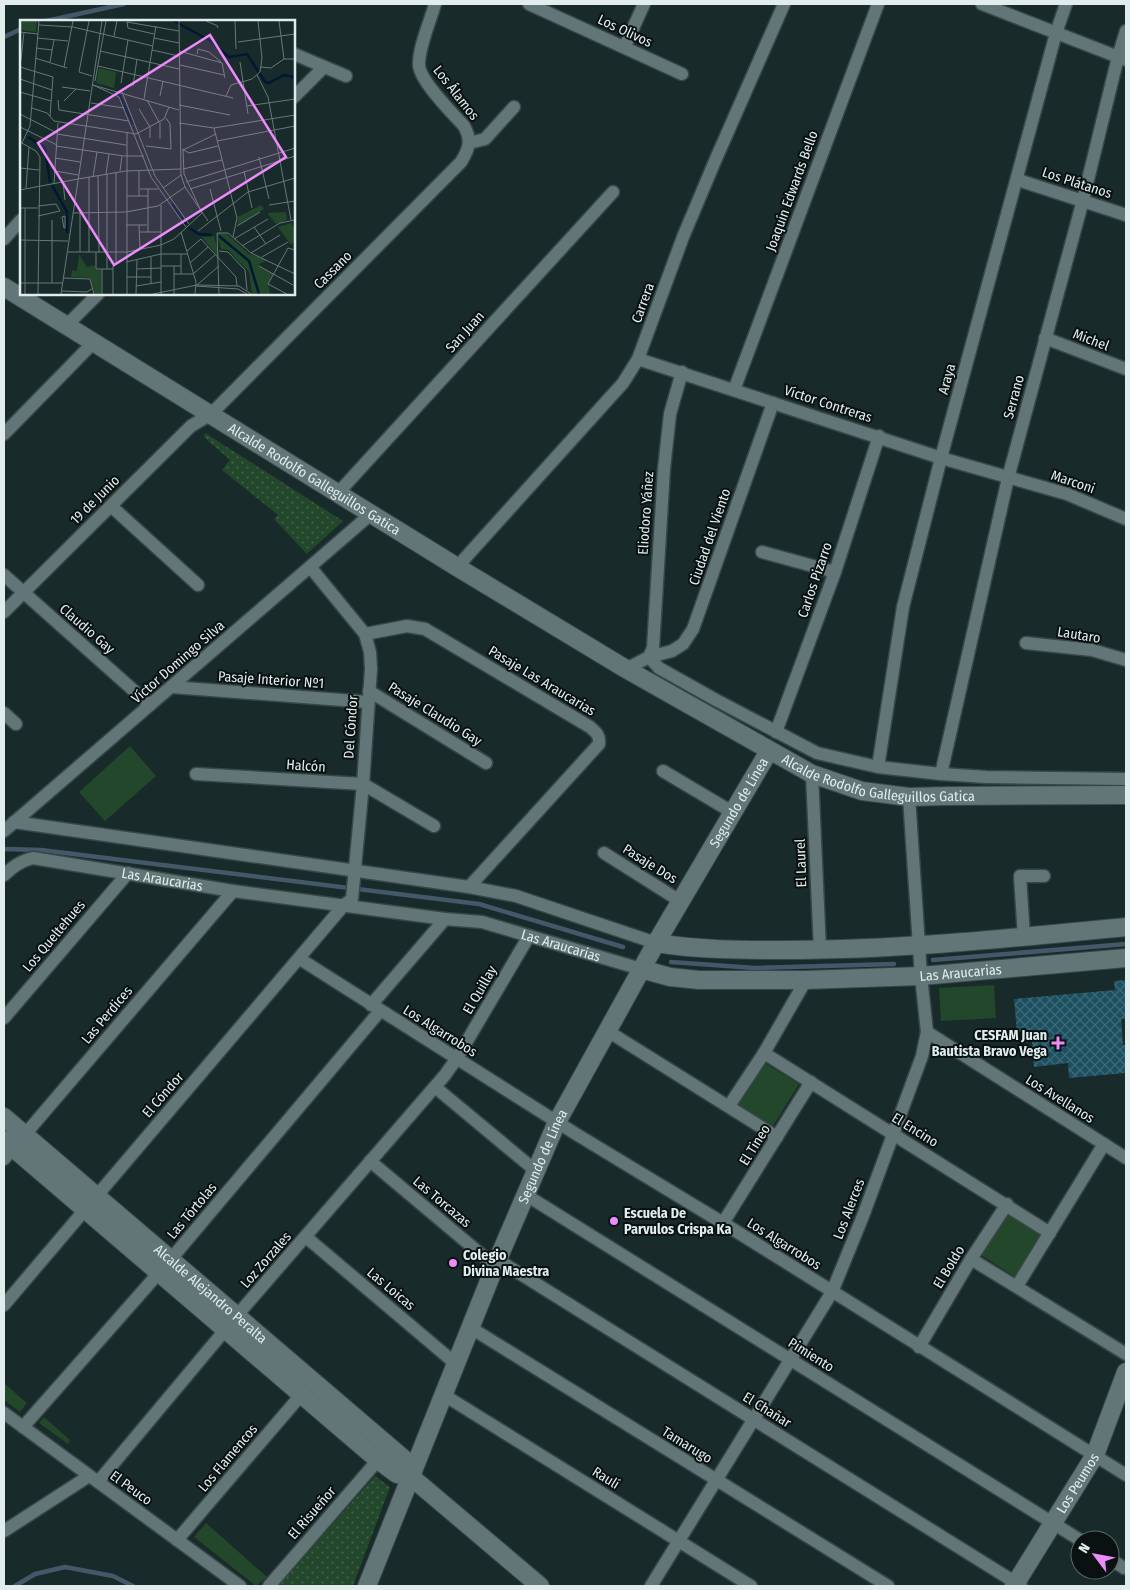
<svg xmlns="http://www.w3.org/2000/svg" width="1130" height="1590" viewBox="0 0 1130 1590" font-family="'Fira Sans Condensed',sans-serif">
<defs>
<pattern id="park-dots" width="8" height="8" patternUnits="userSpaceOnUse" patternTransform="scale(1.25)"><rect width="8" height="8" fill="#22472a"/><path d="M2 2h.1M6 6h.1" fill="none" stroke="#426249" stroke-width="1.8" stroke-linecap="round"/></pattern>
<pattern id="building-cross-hatch" width="8" height="8" patternUnits="userSpaceOnUse" patternTransform="scale(1.25)"><rect width="8" height="8" fill="#1c5061"/><path d="M0 0l8 8M0 8l8-8" fill="none" stroke="#3d6978"/></pattern>
</defs>
<rect width="100%" height="100%" fill="#182a2a"/>
<g fill="#22472a">
<path d="M130,746l26,30 -51,45 -26,-29z"/>
<path d="M994,985l2,33 -55,3 -2,-33z"/>
<path d="M763,1062l36,22 -26,42 -38,-21z"/>
<path d="M1007,1210l36,23 -28,44 -35,-23z"/>
<path d="M4,1383l23,20 -7,9 -16,-12z"/>
<path d="M44,1417l26,23 -2,4 -29,-21z"/>
<path d="M206,1523l61,54 -11,9 -62,-49z"/>
</g>
<g fill="url(#park-dots)">
<path d="M205,433l138,88 -36,33 -33,-35 4,-4 -56,-45 8,-10 -26,-23z"/>
<path d="M375,1476l15,11 -37,99h-75z"/>
</g>
<g fill="none" stroke-linecap="round" stroke-linejoin="round">
<g stroke="#44586a" stroke-width="4.5">
<path d="M46,21l78,-17"/>
<path d="M4,37l17,-8"/>
<path d="M4,849l37,1 438,54 144,43"/>
<path d="M933,960l193,-16"/>
<path d="M671,962l84,6 139,-4"/>
<path d="M15,1586l20,-12 30,-7 48,9 20,10"/>
</g>
</g>
<path fill="url(#building-cross-hatch)" d="M1126,980v39h-5l2,26h3v28l-57,5 -1,-15 -34,4 -3,-36 -14,1 -3,-33 101,-9 -1,-9z"/>
<g fill="none" stroke-linecap="round" stroke-linejoin="round">
<defs>
<g id="street">
<path d="M529,4l153,70"/>
<path d="M982,4l144,56"/>
<path d="M625,46l19,-42"/>
<path d="M294,54l52,22"/>
<path d="M294,97l30,-30"/>
<path d="M469,143l16,-4 29,-32"/>
<path d="M1018,180l108,35"/>
<path d="M4,239l17,-19"/>
<path d="M66,326l32,-32"/>
<path d="M1045,338l81,31"/>
<path d="M638,359l303,99 126,36 59,25"/>
<path d="M734,390l144,-386"/>
<path d="M4,434l89,-91"/>
<path d="M338,493l275,-301"/>
<path d="M111,506l87,79"/>
<path d="M762,552l73,20"/>
<path d="M457,567l166,-184 15,-24 45,-122 32,-76 69,-157"/>
<path d="M4,575l146,130"/>
<path d="M4,612l187,-186 20,-12 250,-252c8,-13 11,-22 3,-36 -11,-12 -46,-47 -45,-62 0,-18 11,-42 16,-60"/>
<path d="M365,634l42,-8 18,3 165,98c7,6 10,9 9,17l-130,143"/>
<path d="M1026,643l66,7 34,10"/>
<path d="M649,657l10,11 57,32 101,53 61,14 63,7 45,3 140,2"/>
<path d="M649,657l4,-9 11,-179 6,-55 12,-42"/>
<path d="M626,669l23,-12 23,-6 11,-7 10,-15 80,-226"/>
<path d="M172,687l196,15"/>
<path d="M369,691l117,72"/>
<path d="M4,713l12,11"/>
<path d="M776,732l59,-160 44,-136"/>
<path d="M878,767l25,-160 38,-149 115,-425 10,-29"/>
<path d="M663,771l69,41"/>
<path d="M196,774l167,10 71,42"/>
<path d="M812,774l8,176"/>
<path d="M941,774l67,-296 75,-278 35,-143 8,-26"/>
<path d="M14,822l455,65 47,9 140,47"/>
<path d="M4,831l367,-317"/>
<path d="M604,853l76,48"/>
<path id="s1" d="M4,875c9,-8 16,-14 29,-17l200,33 212,28 37,3 159,47"/>
<path d="M1024,937l-4,-61h24"/>
<path d="M300,959l276,175 147,89 403,252"/>
<path d="M371,1005l74,-86"/>
<path d="M4,1018l124,-145"/>
<path d="M606,1030l171,107"/>
<path d="M927,1032l199,126"/>
<path d="M764,1053l286,180"/>
<path d="M435,1087l101,84"/>
<path d="M729,1106l35,-53 42,-73"/>
<path d="M4,1159l229,-268"/>
<path d="M370,1161l125,105"/>
<path d="M526,1195l554,345"/>
<path d="M723,1223l88,-141"/>
<path d="M306,1237l150,127"/>
<path d="M971,1259l155,95"/>
<path d="M498,1260l523,326"/>
<path d="M1017,1286l87,-142"/>
<path d="M4,1305l340,-400 8,-6 11,-115 8,-115 -1,-17 -5,-18 -54,-66"/>
<path d="M471,1328l417,258"/>
<path d="M919,1347l52,-88 36,-55"/>
<path d="M444,1395l307,191"/>
<path d="M4,1413l236,173"/>
<path d="M23,1427l148,-168 209,-248"/>
<path d="M98,1482l148,-177 199,-230 12,-17 72,-122"/>
<path d="M4,1531l85,-55"/>
<path d="M177,1540l124,-145"/>
<path d="M1110,1559l14,9"/>
<path d="M269,1586l109,-126"/>
<path d="M651,1586l181,-294 31,-76 59,-160 5,-24 -6,-56 -12,-179"/>
</g>
<g id="secondary">
<path id="s2" d="M4,287l453,280 169,102 186,105 50,17 47,6 38,-1 179,-1"/>
<path d="M656,943c43,7 85,7 129,7 114,0 228,-12 341,-23"/>
<path id="s3" d="M641,969l29,8 29,3h107l115,-4 205,-18"/>
<path id="s4" d="M4,1117l400,342 6,17 130,110"/>
<path d="M4,1140l374,320 19,14 13,2"/>
<path id="s5" d="M367,1586l128,-320 62,-144 99,-179 113,-192"/>
<path id="s6" d="M1014,1586l81,-131 31,-83"/>
</g>
</defs>
<use href="#street" stroke="#384647" stroke-width="15"/>
<use href="#secondary" stroke="#384647" stroke-width="20"/>
<use href="#street" stroke="#637677" stroke-width="12"/>
<use href="#secondary" stroke="#637677" stroke-width="18"/>
</g>
<g fill="#ec8cfa" stroke="#091111" stroke-width="2">
<path d="M1055.5 1035.5h5v5h5v5h-5v5h-5v-5h-5v-5h5z"/>
<circle cx="614" cy="1221" r="5"/>
<circle cx="453" cy="1263" r="5"/>
</g>
<g text-anchor="middle" dominant-baseline="central" stroke-width="4" stroke-linejoin="round" paint-order="stroke">
<g font-size="14" fill="#e1ecec" stroke="#091111">
<text transform="translate(625 31) rotate(25)">Los Olivos</text>
<text transform="translate(456 93) rotate(52)">Los Álamos</text>
<text transform="translate(1077 183) rotate(18)">Los Plátanos</text>
<text transform="translate(792 191) rotate(-70)">Joaquín Edwards Bello</text>
<text transform="translate(333 270) rotate(-45)">Cassano</text>
<text transform="translate(643 303) rotate(-70)">Carrera</text>
<text transform="translate(465 332) rotate(-48)">San Juan</text>
<text transform="translate(1091 340) rotate(21)">Michel</text>
<text transform="translate(947 379) rotate(-75)">Araya</text>
<text transform="translate(1014 397) rotate(-75)">Serrano</text>
<text transform="translate(828 404) rotate(18)">Víctor Contreras</text>
<text stroke="none"><textPath href="#s2" startOffset="365">Alcalde Rodolfo Galleguillos Gatica</textPath></text>
<text transform="translate(1073 482) rotate(19)">Marconi</text>
<text transform="translate(95 500) rotate(-45)">19 de Junio</text>
<text transform="translate(646 513) rotate(-86)">Eliodoro Yáñez</text>
<text transform="translate(710 537) rotate(-71)">Ciudad del Viento</text>
<text transform="translate(815 580) rotate(-71)">Carlos Pizarro</text>
<text transform="translate(87 629) rotate(41)">Claudio Gay</text>
<text transform="translate(1079 635) rotate(9)">Lautaro</text>
<text transform="translate(178 662) rotate(-41)">Víctor Domingo Silva</text>
<text transform="translate(271 680) rotate(4)">Pasaje Interior Nº1</text>
<text transform="translate(542 681) rotate(31)">Pasaje Las Araucarias</text>
<text transform="translate(435 714) rotate(32)">Pasaje Claudio Gay</text>
<text transform="translate(351 727) rotate(-86)">Del Cóndor</text>
<text transform="translate(306 766) rotate(4)">Halcón</text>
<text stroke="none"><textPath href="#s2" startOffset="1010">Alcalde Rodolfo Galleguillos Gatica</textPath></text>
<text stroke="none"><textPath href="#s5" startOffset="869">Segundo de Línea</textPath></text>
<text transform="translate(801 863) rotate(-92)">El Laurel</text>
<text transform="translate(650 864) rotate(32)">Pasaje Dos</text>
<text stroke="none"><textPath href="#s1" startOffset="165">Las Araucarias</textPath></text>
<text transform="translate(54 936) rotate(-50)">Los Queltehues</text>
<text stroke="none"><textPath href="#s1" startOffset="570">Las Araucarias</textPath></text>
<text stroke="none"><textPath href="#s3" startOffset="321">Las Araucarias</textPath></text>
<text transform="translate(480 990) rotate(-60)">El Quillay</text>
<text transform="translate(107 1015) rotate(-50)">Las Perdices</text>
<text transform="translate(440 1031) rotate(32)">Los Algarrobos</text>
<text transform="translate(163 1095) rotate(-49)">El Cóndor</text>
<text transform="translate(1060 1099) rotate(32)">Los Avellanos</text>
<text transform="translate(915 1130) rotate(32)">El Encino</text>
<text transform="translate(755 1145) rotate(-58)">El Tineo</text>
<text stroke="none"><textPath href="#s5" startOffset="464">Segundo de Línea</textPath></text>
<text transform="translate(442 1202) rotate(40)">Las Torcazas</text>
<text transform="translate(849 1209) rotate(-69)">Los Alerces</text>
<text transform="translate(192 1211) rotate(-50)">Las Tórtolas</text>
<text transform="translate(784 1244) rotate(32)">Los Algarrobos</text>
<text transform="translate(266 1260) rotate(-49)">Loz Zorzales</text>
<text transform="translate(949 1267) rotate(-59)">El Boldo</text>
<text transform="translate(391 1289) rotate(40)">Las Loicas</text>
<text stroke="none"><textPath href="#s4" startOffset="272">Alcalde Alejandro Peralta</textPath></text>
<text transform="translate(811 1355) rotate(32)">Pimiento</text>
<text transform="translate(767 1410) rotate(32)">El Chañar</text>
<text transform="translate(687 1445) rotate(32)">Tamarugo</text>
<text transform="translate(228 1458) rotate(-50)">Los Flamencos</text>
<text transform="translate(606 1478) rotate(32)">Raulí</text>
<text stroke="none"><textPath href="#s6" startOffset="121">Los Peumos</textPath></text>
<text transform="translate(131 1488) rotate(36)">El Peuco</text>
<text transform="translate(312 1513) rotate(-49)">El Risueñor</text>
</g>
<g font-size="14" font-weight="bold" fill="#e1ecec" stroke="#091111" text-anchor="start">
<text x="1047" y="1035" text-anchor="end">CESFAM Juan<tspan x="1047" dy="16">Bautista Bravo Vega</tspan></text>
<text x="624" y="1213">Escuela De<tspan x="624" dy="16">Parvulos Crispa Ka</tspan></text>
<text x="463" y="1255">Colegio<tspan x="463" dy="16">Divina Maestra</tspan></text>
</g>
</g>
<g transform="translate(20 20)">
<rect width="275" height="275" fill="#182a2a"/>
<path d="M241,185l3,4 -26,16v-8zM266,192l1,8 -11,4 -9,-11zM271,203l4,7v11l-4,4 -13,-18z" fill="#22472a"/>
<path d="M0,1h17l-1,11 -16,-2zM79,48l17,4 -2,16 -18,-5zM200,213l7,1 22,20 18,6 -9,5 15,9 -5,9 2,11h-18l-3,-22 -21,-22 -7,-1 -4,-15zM194,216l4,15 1,7 -17,-21zM59,234l8,13 8,-2v5h6v24h-6l-5,-16 -19,-1 1,-7 5,1z" fill="#22472a"/>
<path fill="none" stroke="#001932" stroke-width="2.5" d="M154,1l35,19 20,17 18,-3 18,28 4,1 15,-8 11,2M99,74l14,30M8,117l17,11 5,34M32,165l15,27v21M152,184l14,20M169,208l10,6 13,1M199,216l30,25 10,33"/>
<path fill="none" stroke="#687878" stroke-width="1" d="M69,1l-10,51 13,4M159,1l2,154 4,12 23,34M186,1l12,5 -1,2M215,1l1,28M259,1l5,38M19,5l34,2 80,19M0,12l18,2M134,14l-26,-6 -1,-6 52,9M94,16l3,-15M17,18l31,3M134,18l25,5M218,22l57,-8M16,28l16,2M132,30l27,6M80,31l79,18M159,31l43,12 3,15M177,34l1,-5 11,3 12,10M15,38l32,10M1,40l3,-28M30,42l4,-22M220,42l8,52M160,45l44,10M78,46l135,32M0,47l33,10 -3,39M44,47l9,-46M241,47l10,1 13,-9h11M237,55l11,22 23,123M0,59l32,11M75,61l11,-60M101,63l7,-43M73,65l26,12 32,80 35,50M73,65l86,25M113,66l4,-27M42,67l28,4M0,72l31,9M102,72l33,84 34,48M140,76l3,-15M206,76l5,-11 21,-6 8,-7 2,-14 -4,-37M124,79l12,-73M38,80l1,10 70,11M127,80l12,22M44,81l12,-12M71,83l33,5M159,85l51,10M227,86l48,-7M12,88l15,5 7,8 82,13 28,-15 5,-12M119,89l11,18v11M0,94l37,19M140,102v17M159,103l35,5 81,-13M0,107l37,18M194,108l23,90 -4,19M107,112v162M37,114l69,11M197,121l78,-15M0,122l16,9 4,6 -2,137M2,123l8,-17 9,-105M36,126l68,10h20M126,126l25,3 -1,-25 -4,-6M162,129l7,4 29,-7M163,130l1,24 18,39M163,130l33,-16M239,137l10,42M35,138l25,4M0,148l19,2M163,149l39,-9M119,150v26M35,151l23,4M100,151l2,-15M224,151l8,37M96,153v89M86,154l3,-20M87,154v95M78,156l1,76M69,157v75M73,157l4,-25M58,159l48,-8 55,-2M43,162l2,18M166,162l109,-34M34,164l4,-61M6,168l3,-41M143,168l18,-13M120,169h18M170,169l105,-33M190,169l11,42M0,170l58,-11M107,176h21M141,185v89M249,185l26,-4M18,186l18,-2 4,7 -22,5M0,188h18M5,188v86M53,193l53,-1 32,-6 27,-19M60,193v39M45,196v12h-1l-2,-11zM32,200v63M106,205h21M119,205l1,24M217,206l23,-14M234,207l12,17M178,211l50,-39 47,-14M120,212h21M128,212v-43M161,212l15,50 -1,12M214,219l34,-20M0,220l48,1M222,226l38,-23 15,-3M167,231l14,-12 35,38 1,9M199,231l9,1 17,18 2,20M48,232h59l34,-7 13,-6 28,-26M76,232v17h17M231,233l29,-18M161,234v20M242,237l26,-15M106,242l35,-8h27M170,243l18,-16M93,246v28M141,246h20M154,246v28M239,246l34,19M82,249v25M117,249l24,-1M154,254h19l22,-19M107,257h24M43,258l27,1 4,15M0,263h43M131,264v-27M177,265l22,-19M116,266l25,-4M176,266l42,3 9,5M42,271l25,1 6,-4M41,274l41,-273M116,274l1,-34M133,274l44,-9 42,1 12,8M199,274l-2,-61h11l23,20 44,21M267,274l-19,-10 20,-36 7,2"/>
<path fill="#ec8cfa" fill-opacity="0.15" stroke="#ec8cfa" stroke-width="2.5" d="M190,15l76,122 -172,108 -76,-122z"/>
<rect width="275" height="275" fill="none" stroke="#e1ecec" stroke-width="2.5"/>
</g>
<rect width="1130" height="1590" fill="none" stroke="#e1ecec" stroke-width="10"/>
<g transform="translate(1095 1555) rotate(302)"><circle r="24" fill="#091111" stroke="#5f6969"/>
<path d="M0-4L9 19L0 12L-9 19Z" fill="#ec8cfa"/>
<text y="-8" font-size="14" font-weight="bold" text-anchor="middle" fill="#e1ecec">N</text>
</g>
</svg>
